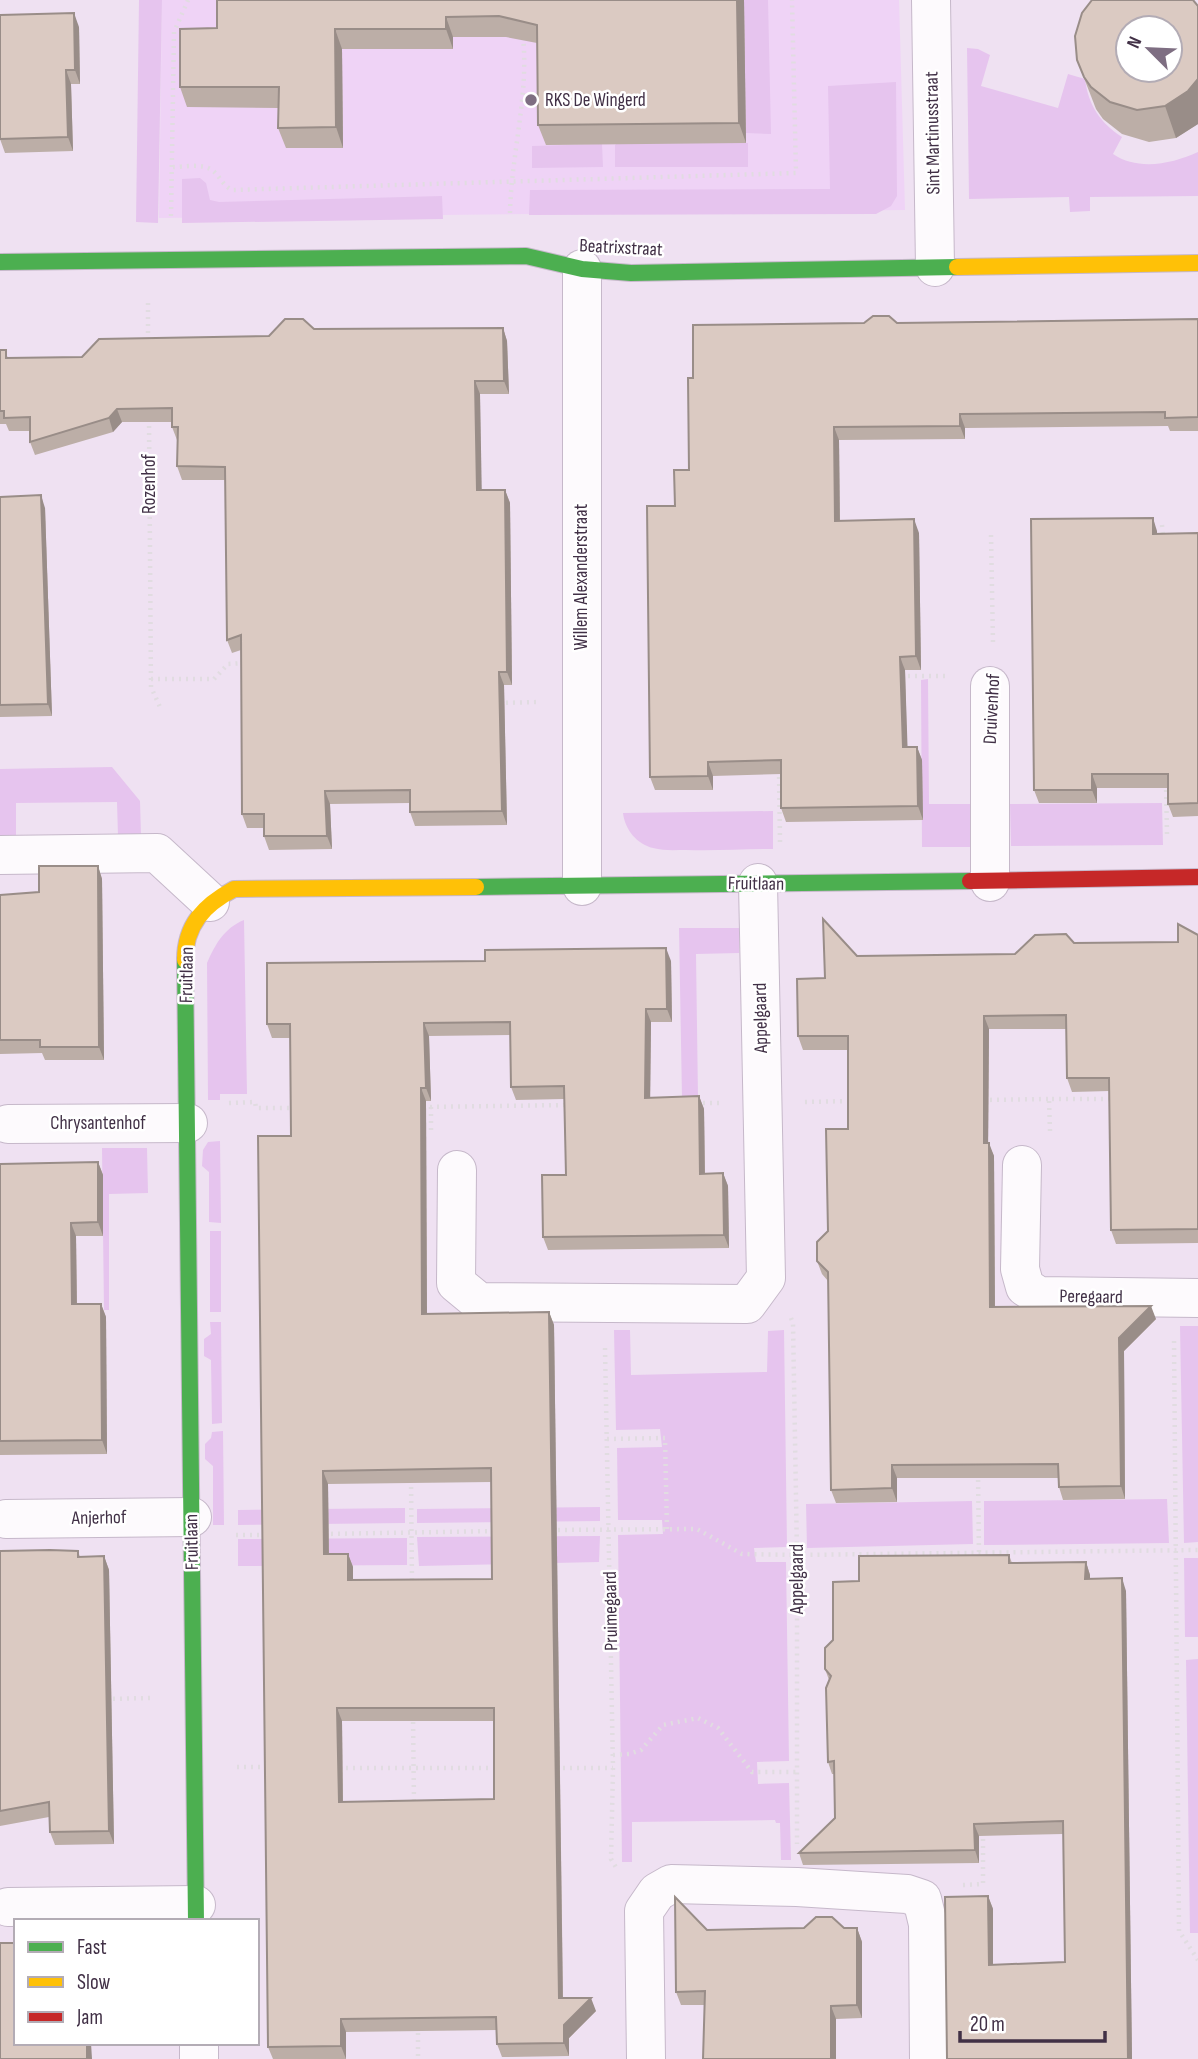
<svg xmlns="http://www.w3.org/2000/svg" width="1198" height="2059" viewBox="0 0 1198 2059" font-family="'Sofia Sans Condensed',sans-serif">
<rect width="100%" height="100%" fill="#efe1f2"/>
<path fill="#efd3f6" d="M162,0h737l6,210 -746,8z"/>
<g fill="#e6c4ee">
<path d="M139,0h23l-4,223 -22,-1z"/>
<path d="M744,0h24l3,134 -25,-1z"/>
<path d="M967,48l11,1 12,6 -9,31 77,22 10,-34 17,5c3,25 15,44 37,58l-9,17c25,17 59,10 85,-2v44l-108,1v14l-20,1 -1,-15 -100,2z"/>
<path d="M896,82l1,114 -6,10 -15,8 -347,1 1,-25 300,-1 -2,-103z"/>
<path d="M619,142l129,1v24h-133v-22z"/>
<path d="M602,144l1,23 -71,1v-22z"/>
<path d="M200,178l6,5 4,17 9,2 223,-6 1,23 -261,4v-44z"/>
<path d="M928,679l1,125h45l-2,43h-50l-1,-167z"/>
<path d="M112,767l28,34 1,35h-23l-1,-34 -101,1v34l-16,-1v-67z"/>
<path d="M1162,803l1,42 -152,1 -1,-42z"/>
<path d="M773,811v38c-29,0 -58,2 -87,1 -11,0 -22,1 -33,-2 -16,-4 -28,-18 -30,-35z"/>
<path d="M244,920l3,174h-27v6h-12l-1,-137c8,-18 17,-35 37,-43z"/>
<path d="M679,928h60v25l-43,1 2,144h-16z"/>
<path d="M220,1141l1,82 -12,-1v-50l-7,-6 1,-16 5,-8z"/>
<path d="M102,1148h45l1,45 -39,1v116h-5z"/>
<rect x="210" y="1231" width="11" height="81"/>
<path d="M210,1322h11l1,101 -10,1 -1,-64 -7,-4v-17l7,-5z"/>
<path d="M1180,1326h18v216l-14,1z"/>
<path d="M614,1330h16l1,45 136,-3 1,-41 16,-1 3,217 -33,1 2,14h30l3,199 -32,1 1,22 31,-1 2,77h-10l-1,-37h-4l-1,-3 -143,2v40h-10l-4,-327 45,-1 -1,-14h-44l-1,-72 45,-1 -2,-18 -44,1z"/>
<path d="M223,1431l1,94h-11v-59l-8,-7v-15l6,-6 1,-6z"/>
<path d="M1167,1499l2,44 -185,2v-44z"/>
<path d="M972,1501l1,43 -166,4 -1,-44z"/>
<path d="M600,1507v14l-183,2v-14z"/>
<path d="M405,1508v15l-167,2v-15z"/>
<path d="M600,1536l-1,26 -180,4 -2,-29z"/>
<path d="M407,1538v27l-169,1v-27z"/>
<path d="M1184,1558h14v79h-13z"/>
<path d="M1198,1659v274h-8l-4,-273z"/>
</g>
<g fill="none" stroke-linecap="round" stroke-linejoin="round">
<defs>
<g id="street">
<path d="M931,0l4,267"/>
<path d="M582,269v617"/>
<path d="M990,686v196"/>
<path d="M0,855l157,-2 53,49"/>
<path d="M8,1124l180,-1"/>
<path d="M1022,1165l-2,104 5,18 14,9 159,2"/>
<path d="M457,1170l-1,113 23,19 268,2 19,-26 -8,-395"/>
<path d="M6,1519l186,-2"/>
<path d="M8,1907l188,-2"/>
<path d="M199,2043v16"/>
<path d="M646,2059l-2,-148 13,-19 14,-8 126,3 110,7 15,5 6,25 1,135"/>
</g>
<g id="fast">
<path d="M0,262l526,-6 56,13 49,4 326,-6"/>
<path d="M476,887l494,-6"/>
<path d="M185,960l11,961"/>
</g>
<g id="slow">
<path d="M957,267l241,-4"/>
<path d="M185,960c0,-35 19,-55 49,-71l242,-2"/>
</g>
<path id="jam" d="M970,881l228,-4"/>
</defs>
<use href="#street" stroke="#c6b8ca" stroke-width="40"/>
<use href="#fast" stroke="#c6b8ca" stroke-width="18"/>
<use href="#slow" stroke="#c6b8ca" stroke-width="18"/>
<use href="#jam" stroke="#c6b8ca" stroke-width="18"/>
<g stroke="#e1dce1" stroke-width="4.5" stroke-dasharray="2 5" stroke-linecap="butt">
<path d="M173,167c11,0 29,-4 39,3 8,6 10,15 20,20l564,-17 -4,-173"/>
<path d="M510,213c1,-58 19,-117 13,-176"/>
<path d="M171,216l3,-184 14,-32"/>
<path d="M148,303v41"/>
<path d="M149,419l2,268 9,20"/>
<path d="M1162,525l1,12"/>
<path d="M991,535l2,108"/>
<path d="M901,676h47"/>
<path d="M151,679h63l14,-15 16,-1"/>
<path d="M499,703l40,-1"/>
<path d="M779,770l1,72"/>
<path d="M1166,783l1,51"/>
<path d="M983,1100l66,-1"/>
<path d="M805,1102l47,-1"/>
<path d="M229,1103l26,-1 1,6h40"/>
<path d="M696,1103h23"/>
<path d="M423,1107l146,-2"/>
<path d="M431,1107v27"/>
<path d="M1050,1131l-1,-32h64"/>
<path d="M791,1318l2,5 4,232v289"/>
<path d="M1174,1341l5,590 19,29"/>
<path d="M605,1348l8,420 -2,91 6,10"/>
<path d="M607,1439l58,-1 2,91"/>
<path d="M978,1473l1,82"/>
<path d="M411,1480l1,104"/>
<path d="M551,1530l146,-1 45,25 55,1 401,-5"/>
<path d="M324,1534l173,-3"/>
<path d="M236,1535h30"/>
<path d="M106,1699l44,-1"/>
<path d="M413,1715l1,89"/>
<path d="M613,1755l16,-1 12,-4 22,-25 35,-7 20,10 34,44h45"/>
<path d="M237,1767h33"/>
<path d="M339,1768h159"/>
<path d="M556,1768h57"/>
<path d="M963,1885l20,-1v-51"/>
<path d="M418,2026v33"/>
</g>
<use href="#street" stroke="#fdfafd" stroke-width="38"/>
<use href="#fast" stroke="#4caf50" stroke-width="16"/>
<use href="#slow" stroke="#ffc107" stroke-width="16"/>
<use href="#jam" stroke="#c62828" stroke-width="16"/>
</g>
<g fill="#bcaea7" fill-rule="evenodd">
<path d="M217,0h527l2,143 -200,2 -8,-20 -1,-82 -31,-6h-53v12h-111l1,99h-57l-8,-20v-20l-91,-1 -7,-20 37,-59z"/>
<path d="M1198,6v118l-22,14 -27,4 -27,-8 -19,-15 -7,-10 -19,-49z"/>
<path d="M79,27l1,57h-9l2,67 -68,2 -5,-14z"/>
<path d="M1198,319v112h-28l-2,-5 -203,2v11l-126,1 1,81 79,12 2,137h-16l2,77h10l5,13 1,60 -137,2 -5,-14v-34l-68,2v14h-58l-5,-13 25,-271 14,-36 4,-92 204,-55z"/>
<path d="M503,328l4,13 2,53h-29l1,96h24l5,13 2,182h-8l3,140 -92,1 -5,-14v-9l-80,1 2,45 -63,1 -5,-14v-8h-17l-5,-14 -1,-164 -9,3 -5,-13 -1,-160h-44l-5,-14 1,-26h-1l-5,-13v-5h-50l-9,10 -78,23 -5,-13v-11h-21l-3,-7h-6v-74l9,8 73,-1 187,-21 45,-7z"/>
<path d="M0,497l45,11 7,208 -52,1z"/>
<path d="M1157,531v3l41,-1v283l-25,1 -5,-13v-16h-71v15h-58l-5,-13z"/>
<path d="M98,866l4,13 2,181h-59l-3,-7 -42,1v-159l39,-3z"/>
<path d="M1198,935v308l-82,1 -5,-14 -2,-139 -37,1 -5,-14 -1,-49h-77l-1,114 6,13 1,151 161,12 -32,32 1,148 -62,1 -4,-13 -1,-9h-161v24l-61,1 -5,-13 -3,-209 -6,-7 -5,-13 11,-30 20,-102v-79h-45l-5,-14 27,-58 32,-22 158,-2 59,-11 104,-1z"/>
<path d="M671,961l1,61h-21l-1,76 49,-2 5,13 1,64h18l5,13 1,62 -181,2 -5,-13 23,-62 -2,-76 -48,1 -5,-13 -1,-52 -81,1 2,65h-5l1,213 122,-2 5,13 9,673 33,13 -27,27v18l-67,1 -5,-13v-14l-151,2v27h-73l-5,-12 23,-911 -1,-98h-18l-5,-14zM491,1482l1,97 -139,1v-13l-5,-13h-19l-1,-70zM342,1721h152v78l-151,3z"/>
<path d="M98,1162l5,13v61h-27l1,68h24l5,13 1,137 -107,1v-291z"/>
<path d="M0,1551h78l2,6 24,-1 5,14 5,274 -59,1 -5,-13 -1,-15 -49,9z"/>
<path d="M1009,1555l3,8 74,-1 4,13v4l36,12 6,468h-185l41,-163 5,13v56l72,-3 -2,-128 -84,2v27l-176,2 -4,-12 36,-35 -1,-44h-2l-4,-12 1,-82 -4,-11 8,-29 26,-59z"/>
<path d="M857,1928l5,14v76l-26,1v40h-133l2,-54h-24l-5,-13 31,-62z"/>
</g>
<g fill="#998d88">
<path d="M737,0h7l2,143 -7,-20z"/>
<path d="M74,13l5,14 1,57 -5,-14z"/>
<path d="M446,17l7,20v12l-7,-20z"/>
<path d="M335,29l7,20 1,99 -7,-21z"/>
<path d="M66,70l5,14 2,67 -5,-14z"/>
<path d="M1198,79v45l-22,14 -11,-32z"/>
<path d="M503,328l4,13 2,53 -5,-13z"/>
<path d="M475,381l5,13 2,109 -5,-13z"/>
<path d="M117,409l5,13 -9,10 -4,-14z"/>
<path d="M960,414l5,14v11l-5,-13z"/>
<path d="M834,427l5,13 1,95 -5,-14z"/>
<path d="M505,490l5,13 2,182 -5,-13z"/>
<path d="M41,495l4,13 7,208 -4,-12z"/>
<path d="M1153,518l4,13v17l-4,-14z"/>
<path d="M914,519l5,14 2,137 -5,-14z"/>
<path d="M900,657l5,13 3,91 -5,-14z"/>
<path d="M499,672l5,13 3,140 -5,-14z"/>
<path d="M917,747l5,13 1,60 -5,-14z"/>
<path d="M708,762l5,14v14l-5,-14z"/>
<path d="M1092,774l5,14v15l-5,-13z"/>
<path d="M325,791l5,13 2,45 -5,-13z"/>
<path d="M98,866l4,13 2,181 -5,-13z"/>
<path d="M666,948l5,13 1,61 -5,-13z"/>
<path d="M646,1009l5,13 -1,89 -5,-13z"/>
<path d="M984,1016l5,13 -1,127 -4,-13z"/>
<path d="M424,1023l5,13 2,65 -5,-13z"/>
<path d="M421,1088l5,13 1,226 -5,-13z"/>
<path d="M699,1096l5,13 1,78 -5,-13z"/>
<path d="M989,1143l5,13 1,165 -5,-14z"/>
<path d="M98,1162l5,13v61l-5,-14z"/>
<path d="M723,1173l5,13 1,62 -5,-13z"/>
<path d="M71,1223l5,13 1,82 -5,-14z"/>
<path d="M101,1304l5,13 1,137 -5,-14z"/>
<path d="M1151,1306l5,13 -32,32 1,148 -4,-13 -2,-148z"/>
<path d="M549,1312l5,13 9,686 -4,-13z"/>
<path d="M892,1465l5,13v24l-5,-14z"/>
<path d="M323,1471l5,13 1,83 -5,-13z"/>
<path d="M348,1554l5,13v26l-5,-13z"/>
<path d="M104,1556l5,14 5,274 -5,-13z"/>
<path d="M1086,1562l4,13v16l-5,-12z"/>
<path d="M1122,1578l4,13 6,468h-4z"/>
<path d="M337,1708l5,13 1,95 -4,-14z"/>
<path d="M974,1824l5,12v27l-4,-13z"/>
<path d="M988,1896l5,13v68l-4,-12z"/>
<path d="M857,1928l5,14v76l-5,-13z"/>
<path d="M591,1998l5,13 -27,27v18l-5,-13v-18z"/>
<path d="M831,2006l5,13v40h-5z"/>
<path d="M341,2019l5,13v27l-5,-13z"/>
<path d="M87,2043h4l1,16h-5z"/>
</g>
<g fill="#dbcac2" stroke="#998d88" stroke-width="2" fill-rule="evenodd">
<path d="M217,0h520l2,123 -201,2 -1,-100 -38,-9 -53,1v12h-111l1,98 -58,1 1,-41h-99v-58l37,-1z"/>
<path d="M1092,0h101l5,6v73l-10,12 -23,15 -28,4 -27,-8 -19,-15 -7,-10 -7,-17 -2,-24 7,-23zM1128,28h42v42h-42z"/>
<path d="M74,13l1,57h-9l2,67 -68,2v-124z"/>
<path d="M873,316h16l8,7 301,-4v98l-33,1v-6l-205,2v12l-126,1 1,94 79,-2 2,137 -16,1 3,90h14l1,59 -137,2v-48l-73,2v14l-58,1 -3,-271h28l-1,-36h15l-1,-92h5v-53l171,-2z"/>
<path d="M285,319h18l11,10 189,-1 1,53h-29l2,109h28l2,182h-8l3,139 -92,1v-22l-85,1 2,45h-63v-22h-22l-1,-179 -14,5 -2,-173 -48,-1 1,-39h-6v-19l-55,1 -8,9 -79,24v-25l-26,1v-7h-4v-61h6v8l76,-1 17,-18 170,-3z"/>
<path d="M41,495l7,209 -48,1v-208z"/>
<path d="M1153,518v16l45,-1v270l-30,1v-30h-76v16h-58l-3,-271z"/>
<path d="M39,866h59l1,181h-59v-7h-40v-145l39,-3z"/>
<path d="M823,919l34,37 158,-2 20,-19 31,-1 8,9 104,-1v-18l20,11v294l-87,1 -2,-152h-42l-1,-63 -82,1v127h5l1,164 161,-1 -32,32 2,148 -62,1 -1,-23 -166,1v23l-61,2 -3,-218 -11,-11v-19l11,-11 -2,-102h22v-93h-50l-1,-57 28,-1z"/>
<path d="M666,948l1,61h-21l-1,89 54,-2 1,78 23,-1 1,62 -181,2 -1,-62h24l-2,-89 -53,1 -1,-65 -86,1 2,65h-5l1,226 127,-2 10,686h32l-27,27v18l-67,1 -1,-27 -155,2v27l-73,1 -10,-911h33l-1,-112h-23v-61l218,-2v-11zM491,1468l1,111 -144,1v-26h-24l-1,-83zM337,1708h157v91l-155,3z"/>
<path d="M98,1162v60l-27,1 1,81h29l1,136 -102,1v-277z"/>
<path d="M50,1550l28,1v6l26,-1 5,275 -59,1 -1,-30 -49,9v-260z"/>
<path d="M1009,1555v8l77,-1 -1,17 37,-1 6,481h-181l-2,-162 43,-1 1,69 76,-3 -2,-141 -89,3 1,26 -176,3 36,-35 -1,-57 -6,1 -2,-74 5,-12 -6,-7v-21l8,-8v-58l26,-1v-25z"/>
<path d="M675,1897l32,33 97,-2 12,-11h16l12,11h13v77l-26,1v53h-128l2,-68 -29,1z"/>
<path d="M0,1943h16v100h71v16h-87z"/>
</g>
<circle fill="#7e6e82" stroke="#fff" stroke-width="2.5" cx="531" cy="100" r="7"/>
<g text-anchor="middle" dominant-baseline="central" stroke-width="5" stroke-linejoin="round" paint-order="stroke">
<g font-size="19" fill="#413046" stroke="#fff" text-anchor="start">
<text x="545" y="100">RKS De Wingerd</text>
</g>
<g font-size="19" fill="#413046" stroke="#fff">
<text transform="translate(933 133) rotate(-91)">Sint Martinusstraat</text>
<text transform="translate(621 248) rotate(3)">Beatrixstraat</text>
<text transform="translate(149 484) rotate(-90)">Rozenhof</text>
<text transform="translate(581 577) rotate(-90)">Willem Alexanderstraat</text>
<text transform="translate(992 709) rotate(-87)">Druivenhof</text>
<text transform="translate(756 884) rotate(1)">Fruitlaan</text>
<text transform="translate(187 975) rotate(-89)">Fruitlaan</text>
<text transform="translate(761 1018) rotate(-91)">Appelgaard</text>
<text x="98" y="1123">Chrysantenhof</text>
<text transform="translate(1091 1297) rotate(1)">Peregaard</text>
<text transform="translate(99 1518) rotate(-1)">Anjerhof</text>
<text transform="translate(192 1542) rotate(-91)">Fruitlaan</text>
<text transform="translate(797 1579) rotate(-90)">Appelgaard</text>
<text transform="translate(611 1611) rotate(-91)">Pruimegaard</text>
</g>
</g>
<rect x="14" y="1919" width="245" height="126" fill="#ffffff" stroke="#b3acb5" stroke-width="2"/>
<rect x="28" y="1942" width="35" height="10" fill="#4caf50" stroke="#b3acb5" stroke-width="2"/>
<text x="77" y="1954" font-size="21" fill="#413046">Fast</text>
<rect x="28" y="1977" width="35" height="10" fill="#ffc107" stroke="#b3acb5" stroke-width="2"/>
<text x="77" y="1989" font-size="21" fill="#413046">Slow</text>
<rect x="28" y="2012" width="35" height="10" fill="#c62828" stroke="#b3acb5" stroke-width="2"/>
<text x="77" y="2024" font-size="21" fill="#413046">Jam</text>
<g transform="translate(1149 49) rotate(294)"><circle r="33" fill="#ffffff" stroke="#b3acb5" stroke-width="2"/>
<path d="M0-5L12 26L0 18L-12 26Z" fill="#7e6e82"/>
<text y="-10" font-size="19" font-weight="bold" text-anchor="middle" fill="#413046">N</text>
</g>
<path d="M960 2031v10h145v-10" fill="none" stroke="#413046" stroke-width="3.5"/>
<text x="970" y="2031" font-size="21" fill="#413046" stroke="#ffffff" stroke-width="5" paint-order="stroke">20 m</text>
</svg>
